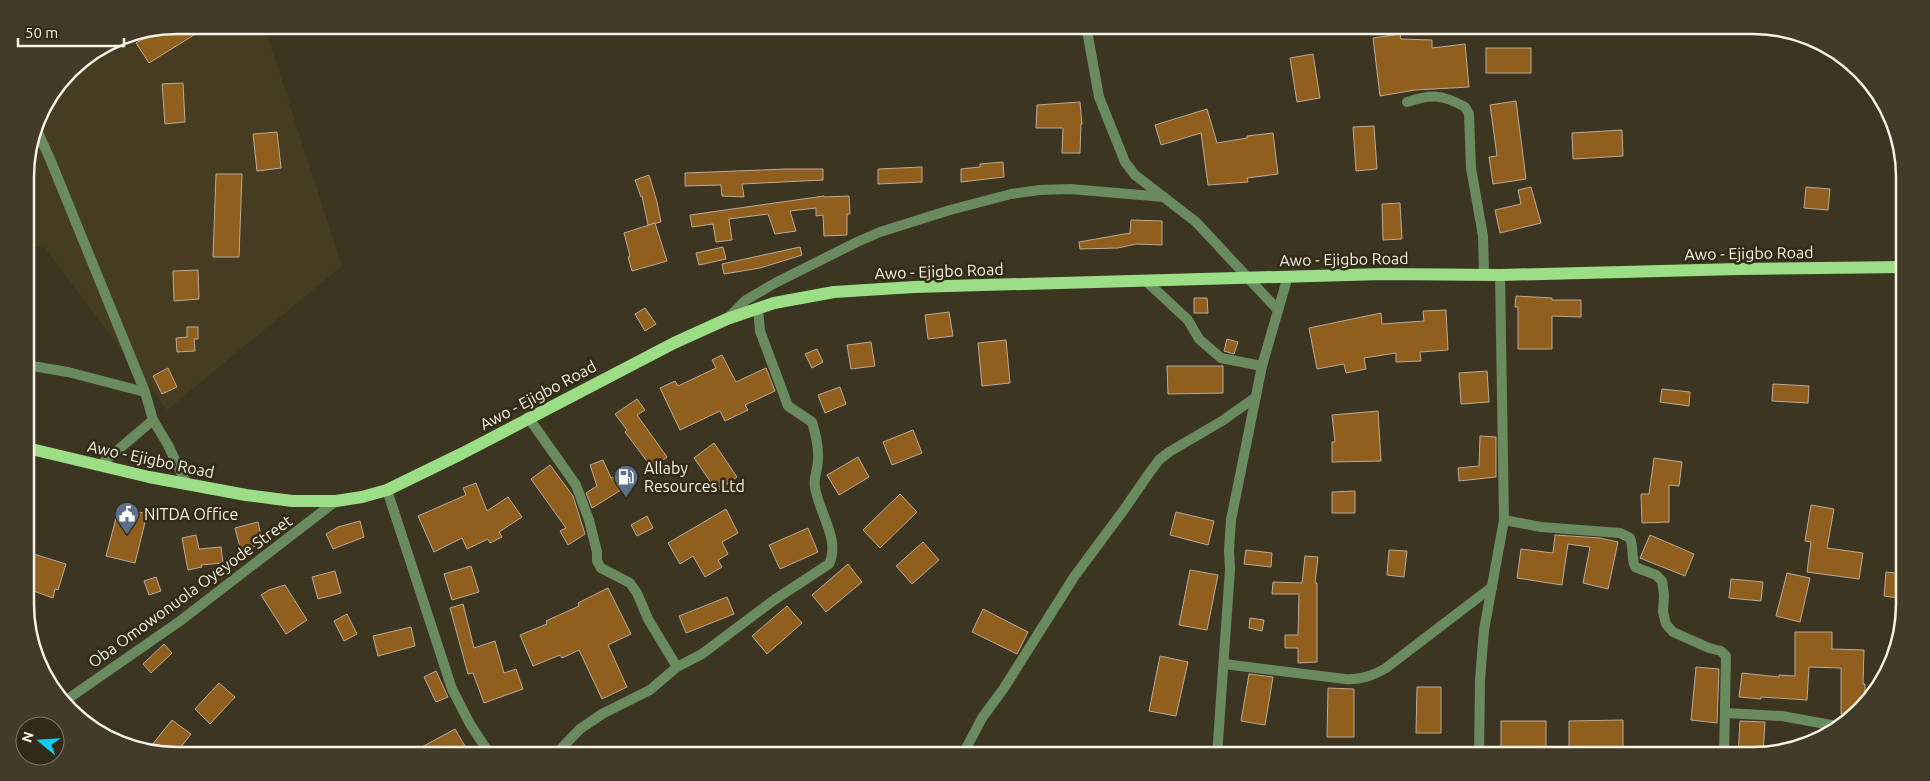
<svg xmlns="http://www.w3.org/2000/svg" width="1930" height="781" viewBox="0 0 1930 781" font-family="Ubuntu,sans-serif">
<rect width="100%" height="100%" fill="#3c3521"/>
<path fill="#453c21" d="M176,25h88l78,241 -175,144 -122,-162 -19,-3 -1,-79 16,-57 35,-46 43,-27z"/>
<g fill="#905f1e" stroke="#bbaa97">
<path d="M176,25h34l-61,38 -13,-20 24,-15z"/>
<path d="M1400,34l1,5 31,1v8l33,-4 4,43 -54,3 -35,6 -7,-58z"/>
<rect x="1486" y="48" width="45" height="25"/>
<path d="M1313,54l7,44 -23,4 -7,-44z"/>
<path d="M183,83l2,39 -20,2 -3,-40z"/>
<path d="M1516,101l10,78 -33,5 -4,-27 8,-1 -7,-51z"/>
<path d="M1080,102l2,22h-1l-1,29h-18l1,-25h-27l1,-23z"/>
<path d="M1207,109l10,34 30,-5v-2l26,-3 5,41 -31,4 1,4 -40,3 -7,-52 -40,12 -6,-20z"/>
<path d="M1374,126l3,43 -21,2 -3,-44z"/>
<path d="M1622,130l1,26 -50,3 -1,-26z"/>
<path d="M277,132l4,36 -24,3 -4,-37z"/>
<path d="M1003,162l1,15 -43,5v-13l19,-2v-3z"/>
<path d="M922,167v15l-44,2v-15z"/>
<path d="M787,169h36v11l-81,4 2,13 -22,-1 -1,-11 -36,1v-13z"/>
<path d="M216,174h26l-3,83h-26z"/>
<path d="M649,175l8,27 4,20 -13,3 -6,-29 -1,1 -6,-17z"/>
<path d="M1531,187l10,36 -41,10 -5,-23 26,-6 -3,-14z"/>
<path d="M1806,187l24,2 -2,21 -24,-2z"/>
<path d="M824,196v1l25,-1 1,18h-3v21l-23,1 -1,-21 -7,1v-8l-26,3 6,20 -21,3 -7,-20 -39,5 3,21 -16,2 -3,-18 -21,3 -2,-12z"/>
<path d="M1400,203l2,36 -19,1 -1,-36z"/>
<path d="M1131,220l31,1v24l-26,-1 -18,4 -38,1 -1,-7 51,-9z"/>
<path d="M655,223l12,38 -35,10 -4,-14 2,-1 -6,-23z"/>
<path d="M723,247l3,12 -27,6 -3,-12z"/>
<path d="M800,247l2,8 -42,13 -36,6 -2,-10z"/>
<path d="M198,270l1,29 -25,2 -1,-30z"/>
<path d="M1516,296l36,2v2h29v17l-29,-1v33h-34v-42h-3z"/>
<path d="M1194,298h13l1,15h-14z"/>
<path d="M645,308l11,16 -11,7 -10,-17z"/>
<path d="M1446,310l2,40 -28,2 1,9 -25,1v-9l-32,5 2,11 -20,4 -2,-9 -27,5 -8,-41 72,-15 1,11 42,-3 -1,-10z"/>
<path d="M949,312l4,24 -25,3 -3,-24z"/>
<path d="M187,327h11v12h-4l1,12 -18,1 -1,-14 11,-1z"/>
<path d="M1227,339l11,3 -4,12 -10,-3z"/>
<path d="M1006,340l4,43 -28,3 -4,-43z"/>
<path d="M871,342l4,24 -24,3 -4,-24z"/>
<path d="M817,349l6,13 -11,6 -7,-14z"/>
<path d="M722,355l14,27 30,-14 9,23 -30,14 3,5 -23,11 -5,-10 -40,19 -20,-42 15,-7 3,5 38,-18 -4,-8z"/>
<path d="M1167,366h56v27l-55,1z"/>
<path d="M168,368l9,19 -15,7 -9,-18z"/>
<path d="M1487,371l2,31 -28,2 -2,-31z"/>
<path d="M1773,384l36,2 -1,17 -36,-2z"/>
<path d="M840,387l6,17 -21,9 -7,-18z"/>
<path d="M1662,389l28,3 -1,14 -29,-4z"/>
<path d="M637,399l8,11 -8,5 30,42 -15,11 -27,-36 2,-2 -12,-16z"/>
<path d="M1378,411l3,50 -49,1v-20h3l-3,-27z"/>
<path d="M913,430l9,23 -30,12 -9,-23z"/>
<path d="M1480,436l16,1v40l-37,4 -1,-13 21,-2z"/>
<path d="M714,443l23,34 -20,14 -23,-33z"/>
<path d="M858,457l11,20 -30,18 -12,-20z"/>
<path d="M1654,458l28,4 -3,24 -10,-1v37l-27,1 -1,-29h8z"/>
<path d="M603,460l8,18 2,-1 8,13 -29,18 -6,-15 11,-7 -7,-21z"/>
<path d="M550,465l23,31 12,38 -17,11 -8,-14 6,-3 -35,-49z"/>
<path d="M476,483l11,28 21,-14 14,20 -23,15 3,5 -12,6 -2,-4 -21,10 -5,-11 -28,14 -16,-36 48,-21 -3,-7z"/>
<path d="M1355,491v22h-23v-21z"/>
<path d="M900,494l17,18 -37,36 -17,-18z"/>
<path d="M1811,505l23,4 -7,39 36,5 -4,26 -52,-7 4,-30 -6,-1z"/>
<path d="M119,507l28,7 -12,49 -29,-7z"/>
<path d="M726,509l12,24 -16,9 6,12 -10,6 4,7 -17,10 -12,-21 -13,8 -12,-21z"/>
<path d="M1176,512l38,9 -6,24 -38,-10z"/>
<path d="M647,516l6,12 -16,8 -6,-11z"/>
<path d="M360,521l4,16 -31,12 -7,-15 12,-7z"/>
<path d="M258,522l5,22 -22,7 -6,-23z"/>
<path d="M808,528l10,24 -38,17 -11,-24z"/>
<path d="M196,535l3,14 22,-2 2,16 -22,2 1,2 -14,3 -6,-32z"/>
<path d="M1555,535l45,3 18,4 -10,47 -25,-6 7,-36 -22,-3 -6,41 -45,-7 4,-29 32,4z"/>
<path d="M1650,535l44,19 -9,22 -45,-18z"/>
<path d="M923,542l16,18 -27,24 -16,-18z"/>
<path d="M1246,550l26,3 -1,14 -27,-3z"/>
<path d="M1389,550l18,1 -3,26 -17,-2z"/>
<path d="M27,552l39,12 -8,26 -3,-1 -2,9 -25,-9z"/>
<path d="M1305,556l13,1 -3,26h2v79l-19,1v-15h-13v-13h13l1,-41h-27l1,-12 29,1z"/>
<path d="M848,564l14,18 -36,30 -14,-17z"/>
<path d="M471,566l8,26 -27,8 -8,-26z"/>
<path d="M1190,570l28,5 -11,55 -28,-5z"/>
<path d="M335,571l6,22 -23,6 -6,-22z"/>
<path d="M1886,572l19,2v25l-21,-3z"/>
<path d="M1787,573l23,5 -10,44 -24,-6z"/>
<path d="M156,577l5,14 -12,4 -5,-14z"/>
<path d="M1731,579l32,3 -2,19 -32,-3z"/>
<path d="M285,585l22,35 -21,14 -25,-39 8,-5z"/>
<path d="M608,588l23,46 -23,11 19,42 -25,12 -23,-49 -17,8 -2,-3 -27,11 -13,-31 27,-11 -1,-3 33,-15 -1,-3z"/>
<path d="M727,597l7,17 -48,19 -7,-17z"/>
<path d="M463,604l11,44 21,-7 9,32 12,-4 7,20 -39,14 -11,-30 -5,1 -18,-66z"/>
<path d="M787,606l15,17 -35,31 -15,-18z"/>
<path d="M983,609l45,23 -11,22 -45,-22z"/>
<path d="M347,614l10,20 -13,7 -10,-20z"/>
<path d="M1250,618l14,2 -2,11 -13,-3z"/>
<path d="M411,627l4,19 -37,10 -5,-20z"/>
<path d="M1795,632h37v17l32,1 -1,34h2v22l-8,8h-16v-46l-32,-1 -2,33 -46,-3v2l-22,-2 3,-24 37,4v-2l16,1z"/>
<path d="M164,644l8,9 -21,20 -8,-9z"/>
<path d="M1160,656l28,6 -12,54 -27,-5z"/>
<path d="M1696,667l23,2 -2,54 -26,-3z"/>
<path d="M436,671l12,26 -12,5 -12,-25z"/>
<path d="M1249,674l24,3 -8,48 -24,-4z"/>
<path d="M219,683l16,14 -25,27 -15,-15z"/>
<path d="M1417,687h24v46h-25z"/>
<path d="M1328,688l26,1v48h-27z"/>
<path d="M172,720l19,14 -17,22 -27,-5z"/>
<path d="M1623,720v27h-54v-26z"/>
<rect x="1501" y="721" width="45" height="26"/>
<path d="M1740,721l25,1 -2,34h-25z"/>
<path d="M455,729l13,22 -9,5h-35l-4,-8z"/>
</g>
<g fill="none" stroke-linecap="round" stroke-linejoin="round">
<g stroke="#6a8a5f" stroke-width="10">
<path d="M1086,25l13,72 26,65 10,13 61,47 82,88"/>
<path d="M1407,102c24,-8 35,-8 58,5l4,7 2,54 12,68 1,38"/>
<path d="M36,128l14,31 95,233 8,28 15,25 19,40"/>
<path d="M1145,280l43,40 11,19 22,19 41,8"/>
<path d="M728,318l18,-18 29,-17 82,-41 23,-10 70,-22 61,-16 29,-4 30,-1 94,8"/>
<path d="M26,365l42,7 77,20"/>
<path d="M528,417l48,68 13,35 8,32v9l4,7 29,15 7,10 11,26 29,48"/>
<path d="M99,466l54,-46"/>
<path d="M387,490l65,199 18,35 21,32"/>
<path d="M1504,520l37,7 79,6 10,5c4,10 1,19 5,29l21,8 6,6 2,14 -1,17 3,12 7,8 36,16 12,3 5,5 -2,100"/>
<path d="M1224,664l121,15c16,1 27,-3 41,-11l106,-81"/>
<path d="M62,703l118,-82 156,-120"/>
<path d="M1726,713l56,3 60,11"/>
<path d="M554,756l26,-27 22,-15 48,-24 27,-23 25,-13 72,-54 55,-36c12,-24 -11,-53 -14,-77 -2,-9 3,-18 3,-27 1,-13 -2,-25 -6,-38l-24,-16 -28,-75 -2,-23"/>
<path d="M962,756l20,-38 22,-30 70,-111 49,-66 27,-39 9,-12 10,-8 53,-31 34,-24"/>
<path d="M1217,756l13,-187 -1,-19 2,-30 31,-154 26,-90"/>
<path d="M1479,756l1,-76 4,-50 20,-110 -4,-245"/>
</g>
<path stroke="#9cde85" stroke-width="12" d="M27,448l122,29 97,18 46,6h44l26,-4 25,-7 74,-36 213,-111 53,-24 47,-16 60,-11 80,-5 469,-13 117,1 239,-6 165,-2"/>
</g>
<defs>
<symbol id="fuel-pin" viewBox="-11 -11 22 30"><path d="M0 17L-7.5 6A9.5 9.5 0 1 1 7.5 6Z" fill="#5c6f8a" stroke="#312b17"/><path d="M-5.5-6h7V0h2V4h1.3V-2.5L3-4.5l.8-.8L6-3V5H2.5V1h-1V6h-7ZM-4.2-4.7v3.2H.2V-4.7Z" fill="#fff"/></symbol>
<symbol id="civic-pin" viewBox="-11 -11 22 30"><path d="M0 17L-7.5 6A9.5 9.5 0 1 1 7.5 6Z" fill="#5c6f8a" stroke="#312b17"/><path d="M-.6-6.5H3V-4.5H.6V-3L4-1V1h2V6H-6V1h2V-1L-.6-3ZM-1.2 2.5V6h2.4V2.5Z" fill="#fff"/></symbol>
</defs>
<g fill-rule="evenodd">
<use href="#fuel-pin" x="612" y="463" width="28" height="38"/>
<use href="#civic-pin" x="113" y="500" width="28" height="38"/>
</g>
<g text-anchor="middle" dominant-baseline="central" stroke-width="5" stroke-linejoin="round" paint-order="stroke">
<g font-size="16" fill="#f6f2e5" stroke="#312b17">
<text transform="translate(1749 253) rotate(-1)">Awo - Ejigbo Road</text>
<text transform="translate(1344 259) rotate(-1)">Awo - Ejigbo Road</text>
<text transform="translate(939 271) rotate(-2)">Awo - Ejigbo Road</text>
<text transform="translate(538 395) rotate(-28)">Awo - Ejigbo Road</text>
<text transform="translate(151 459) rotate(12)">Awo - Ejigbo Road</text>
<text transform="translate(190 591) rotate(-36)">Oba Omowonuola Oyeyode Street</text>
</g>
<g font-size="16" fill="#f6f2e5" stroke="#312b17" text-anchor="start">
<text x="644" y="468">Allaby<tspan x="644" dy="18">Resources Ltd</tspan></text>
<text x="144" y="514">NITDA Office</text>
</g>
</g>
<path d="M0 0H1930V781H0ZM177 34H1753A143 143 0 0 1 1896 177V604A143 143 0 0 1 1753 747H177A143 143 0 0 1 34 604V177A143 143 0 0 1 177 34Z" fill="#413b27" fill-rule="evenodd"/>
<path fill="none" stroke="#f6f2e5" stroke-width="2.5" d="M177 34H1753A143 143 0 0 1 1896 177V604A143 143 0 0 1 1753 747H177A143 143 0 0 1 34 604V177A143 143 0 0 1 177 34Z"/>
<g transform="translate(40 741) rotate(288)"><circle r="24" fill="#312b17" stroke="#807b69"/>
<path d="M0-4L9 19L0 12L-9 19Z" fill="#14cafb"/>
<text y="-8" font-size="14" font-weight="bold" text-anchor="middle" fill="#f6f2e5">N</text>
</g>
<path d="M18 38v8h106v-8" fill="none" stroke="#f6f2e5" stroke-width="2.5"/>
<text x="25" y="38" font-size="15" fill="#f6f2e5" stroke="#312b17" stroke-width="4" paint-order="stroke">50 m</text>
</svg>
